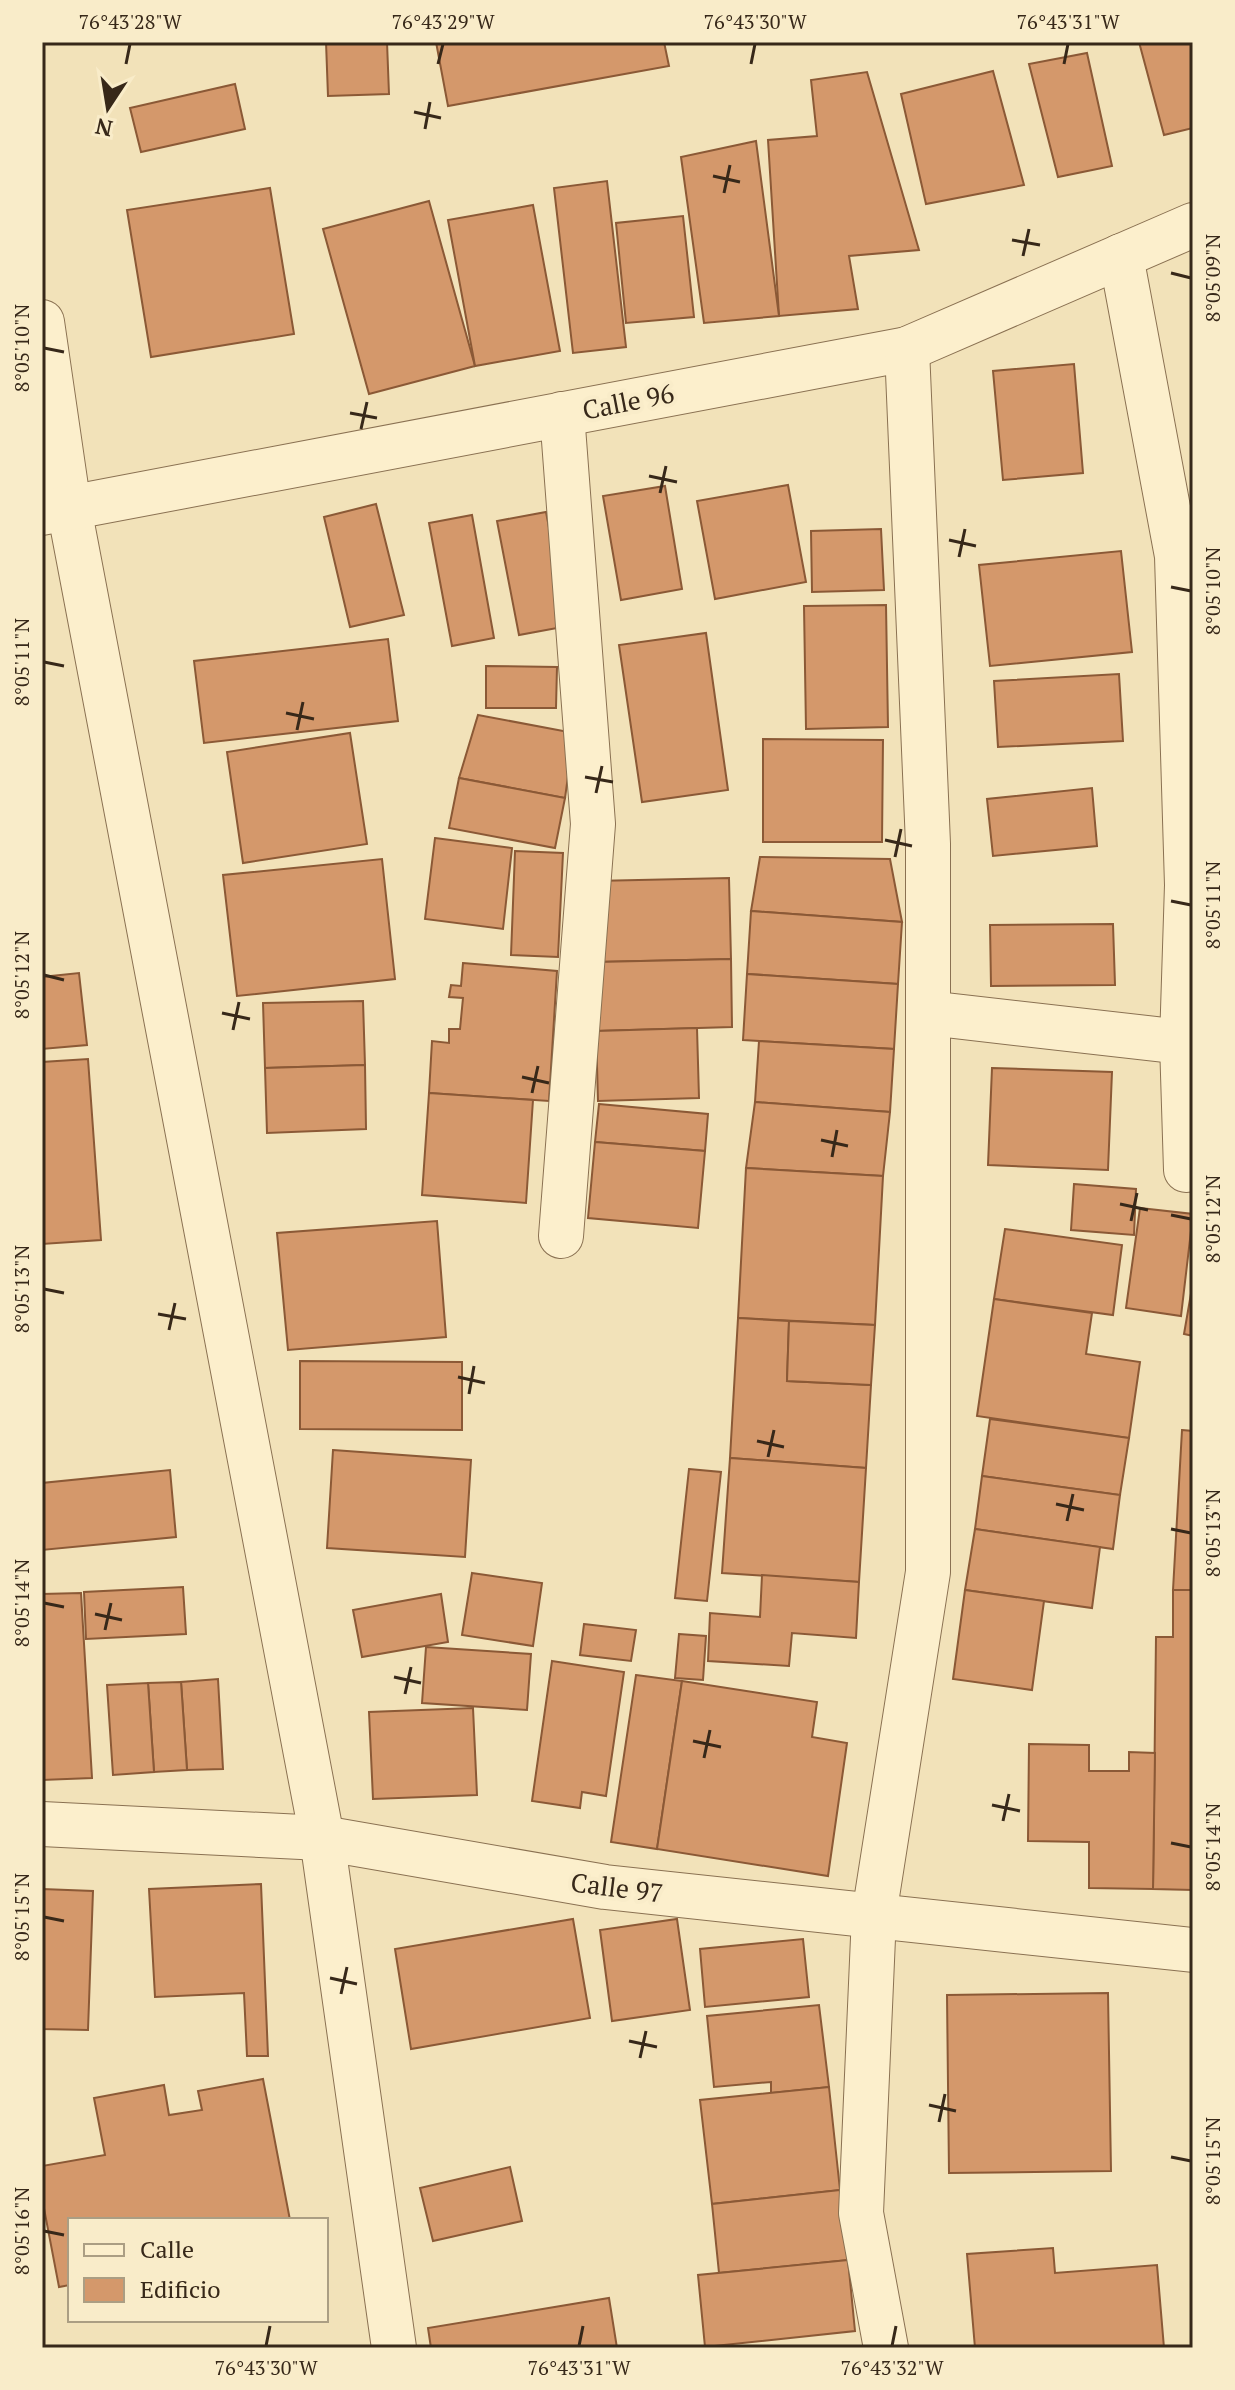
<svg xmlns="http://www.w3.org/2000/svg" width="1235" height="2390" viewBox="0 0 1235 2390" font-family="'PT Serif',serif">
<rect width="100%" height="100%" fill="#f2e2b9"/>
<g fill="#d4986b" stroke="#8b5936" stroke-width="2">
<path d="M326,42h61l2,52 -61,2z"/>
<path d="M436,42h228l5,24 -221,40z"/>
<path d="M1139,42h54v86l-29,7z"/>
<path d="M1087,53l25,113 -54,11 -29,-113z"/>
<path d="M993,71l31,114 -98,19 -25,-110z"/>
<path d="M867,72l52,178 -70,6 9,53 -79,7 -11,-176 49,-4 -6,-56z"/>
<path d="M235,84l10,45 -104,23 -11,-44z"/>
<path d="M756,141l23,175 -75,7 -23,-166z"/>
<path d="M607,181l19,166 -53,6 -19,-165z"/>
<path d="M270,188l24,146 -143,23 -24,-147z"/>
<path d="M429,201l46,165 -106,28 -46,-165z"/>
<path d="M533,205l27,146 -85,15 -27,-146z"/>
<path d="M683,216l11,101 -68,6 -10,-100z"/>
<path d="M1074,364l9,109 -80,7 -10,-109z"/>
<path d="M788,485l18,97 -91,17 -18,-98z"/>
<path d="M665,486l17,103 -61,11 -18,-104z"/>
<path d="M376,504l28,111 -54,12 -26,-110z"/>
<path d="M546,512l22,114 -49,9 -22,-114z"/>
<path d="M472,515l22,123 -42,8 -23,-123z"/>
<path d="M881,529l3,61 -72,2 -1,-61z"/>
<path d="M1121,551l11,101 -142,14 -11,-101z"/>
<path d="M886,605l2,122 -82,2 -2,-123z"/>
<path d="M706,633l22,157 -86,12 -23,-157z"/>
<path d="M388,639l10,82 -194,22 -10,-82z"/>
<path d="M486,666l71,1 -1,41h-70z"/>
<path d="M1119,674l4,67 -125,6 -4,-66z"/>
<path d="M478,715l96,18 -9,65 -106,-20z"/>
<path d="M350,733l17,111 -124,19 -16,-111z"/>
<path d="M763,739l120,1 -1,102h-119z"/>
<path d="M459,778l106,20 -10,50 -106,-20z"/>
<path d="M1092,788l5,58 -104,10 -6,-57z"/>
<path d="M435,838l77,10 -9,81 -78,-10z"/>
<path d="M515,851l48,2 -5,104 -47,-2z"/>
<path d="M760,857l130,2 12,63 -151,-11z"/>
<path d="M382,859l13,120 -158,17 -14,-121z"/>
<path d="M729,878l2,81 -135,3 -2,-81z"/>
<path d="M751,911l151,11 -4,62 -151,-10z"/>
<path d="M1113,924l2,61 -124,1 -1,-61z"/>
<path d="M731,959l1,68 -136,4v-69z"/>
<path d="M463,963l94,8 -8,130 -120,-8 3,-52 17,2v-14h11l3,-31 -14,-1 2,-12 10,1z"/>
<path d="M79,973l8,72 -45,4v-72z"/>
<path d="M747,974l151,10 -4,65 -151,-9z"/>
<path d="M363,1001l2,64 -100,3 -2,-65z"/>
<path d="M697,1028l2,70 -101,3 -2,-70z"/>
<path d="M759,1041l135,8 -4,63 -135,-10z"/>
<path d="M88,1059l13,181 -59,4v-182z"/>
<path d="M365,1065l1,64 -99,4 -2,-65z"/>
<path d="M992,1068l120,4 -4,98 -120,-5z"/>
<path d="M429,1093l104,7 -7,103 -104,-8z"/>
<path d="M755,1102l135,10 -7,64 -137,-8z"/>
<path d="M599,1104l109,10 -3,37 -110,-9z"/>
<path d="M595,1142l110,9 -7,77 -110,-10z"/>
<path d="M746,1168l137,8 -8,149 -137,-7z"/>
<path d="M1074,1184l62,5 -2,46 -63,-5z"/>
<path d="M1140,1208l53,6 -12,102 -55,-8z"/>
<path d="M437,1221l9,116 -158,13 -11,-117z"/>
<path d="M1005,1229l117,16 -9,70 -119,-16z"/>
<path d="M1193,1282v54l-9,-2z"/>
<path d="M994,1299l98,14 -6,41 54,8 -11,76 -152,-22z"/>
<path d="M738,1318l51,3 -2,60 84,4 -5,83 -136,-10z"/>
<path d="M789,1321l86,4 -4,60 -84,-4z"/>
<path d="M300,1361l162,1v68l-162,-1z"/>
<path d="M990,1419l139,19 -9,57 -138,-19z"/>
<path d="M1182,1430l11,1v159h-20z"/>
<path d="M333,1450l138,10 -6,97 -138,-9z"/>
<path d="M730,1458l136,10 -7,114 -137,-9z"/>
<path d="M689,1469l32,3 -14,129 -32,-3z"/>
<path d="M170,1470l6,67 -134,13v-67z"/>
<path d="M982,1476l138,19 -7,54 -138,-20z"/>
<path d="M975,1529l125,18 -8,61 -127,-18z"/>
<path d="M472,1573l70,10 -9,63 -71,-11z"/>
<path d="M762,1575l97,7 -3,56 -64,-5 -3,33 -81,-5 2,-48 50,4z"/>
<path d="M183,1587l3,47 -100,5 -2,-47z"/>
<path d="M965,1590l79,11 -12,89 -79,-11z"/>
<path d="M1173,1590h20v300l-40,-1 3,-252h17z"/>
<path d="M81,1593l11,185 -50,2v-186z"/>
<path d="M441,1594l7,48 -86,15 -9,-47z"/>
<path d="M584,1624l52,6 -5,31 -51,-6z"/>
<path d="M679,1634l27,2 -3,44 -28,-2z"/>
<path d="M426,1647l105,7 -4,56 -105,-7z"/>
<path d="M552,1661l72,11 -18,124 -24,-4 -2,16 -48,-7z"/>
<path d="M636,1675l46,6 -25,168 -46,-7z"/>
<path d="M218,1679l5,90 -36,1 -6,-88z"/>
<path d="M682,1681l135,21 -5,35 35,6 -19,133 -171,-27z"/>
<path d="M181,1682l6,88 -33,2 -6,-89z"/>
<path d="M148,1683l6,89 -41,3 -6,-90z"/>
<path d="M473,1708l4,87 -104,4 -4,-87z"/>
<path d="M1029,1744l60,1v26h40v-19l26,1 -2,136 -64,-1v-46l-61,-1z"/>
<path d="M261,1884l7,172h-21l-3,-63 -89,4 -6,-108z"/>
<path d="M42,1889l51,2 -5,139 -46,-1z"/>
<path d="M573,1919l17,99 -179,31 -16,-100z"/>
<path d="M677,1919l13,91 -78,11 -12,-91z"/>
<path d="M803,1939l6,58 -104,10 -5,-58z"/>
<path d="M1108,1993l3,178 -162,2 -2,-178z"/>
<path d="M819,2005l10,82 -58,6v-11l-57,5 -7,-71z"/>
<path d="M263,2079l27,141h-220v65l-11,2 -17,-89v-32l63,-11 -11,-57 70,-13 5,30 33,-5 -4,-19z"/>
<path d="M829,2087l11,103 -128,14 -12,-104z"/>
<path d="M510,2167l12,54 -89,20 -13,-53z"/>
<path d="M840,2190l8,70 -129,13 -7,-69z"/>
<path d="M1053,2248l2,25 102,-8 7,83h-189l-8,-94z"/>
<path d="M848,2260l7,71 -150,16 -7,-72z"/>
<path d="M609,2298l8,50h-186l-3,-20z"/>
</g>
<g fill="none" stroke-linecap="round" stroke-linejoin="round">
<defs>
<g id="minor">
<path d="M1121,256l56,300 10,329 -5,157 4,128"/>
<path d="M42,322l27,186 253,1330 72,510"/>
<path d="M42,513l865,-164 286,-124"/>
<path d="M928,1013l254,29"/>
<path d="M561,1236l32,-412 -31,-410"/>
<path d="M42,1824l280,14 283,49 588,63"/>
<path d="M886,2348l-25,-135 13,-298 54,-343v-728l-21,-495"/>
</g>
</defs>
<use href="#minor" stroke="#8a7152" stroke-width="46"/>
<use href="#minor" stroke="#fcefcc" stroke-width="44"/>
</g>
<path fill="none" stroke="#372819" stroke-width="3" d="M126,64l4,-20M438,64l5,-20M751,64l4,-20M1064,64l4,-20M414,112l27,6M425,129l5,-27M713,176l27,6M724,193l6,-28M1012,240l28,5M1023,256l6,-27M1171,273l20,5M44,348l20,4M350,413l27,5M361,429l6,-27M649,476l28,6M660,493l6,-27M949,540l27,6M959,557l6,-28M1171,587l20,4M44,662l20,4M286,713l28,6M297,730l6,-28M585,777l28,5M596,793l6,-27M885,840l27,6M895,857l6,-28M1171,901l20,4M44,975l20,5M222,1013l28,6M233,1030l6,-28M522,1077l27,6M532,1093l6,-27M821,1140l27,6M832,1157l5,-27M1120,1204l28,6M1171,1215l20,4M1131,1221l6,-28M44,1289l20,4M158,1314l28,5M169,1330l6,-27M458,1377l27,6M469,1394l5,-28M757,1441l27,6M768,1457l6,-27M1056,1504l28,6M1067,1521l6,-27M1171,1529l20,4M44,1603l20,4M95,1614l27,6M105,1630l6,-27M394,1677l27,6M405,1694l6,-27M693,1741l28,6M704,1758l6,-28M992,1805l28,6M1003,1821l6,-27M1171,1843l20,4M44,1917l20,4M330,1978l27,6M341,1994l6,-27M629,2041l28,6M640,2058l6,-27M929,2105l27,6M939,2122l6,-28M1171,2157l20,4M44,2231l20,4M266,2346l4,-20M579,2346l4,-20M892,2346l4,-20"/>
<g text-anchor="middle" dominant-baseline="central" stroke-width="8" stroke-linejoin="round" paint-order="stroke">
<g font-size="26" fill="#372819" stroke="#f9ecc9">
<text transform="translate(628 401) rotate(-11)">Calle 96</text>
<text transform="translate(617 1887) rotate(7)">Calle 97</text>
</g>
</g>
<rect width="1235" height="2390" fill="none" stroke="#f9ecc9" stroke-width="88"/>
<rect x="68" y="2218" width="260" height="104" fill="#f9ecc9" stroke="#ab9e83" stroke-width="2"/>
<rect x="84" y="2244" width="40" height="12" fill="#fcefcc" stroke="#ab9e83" stroke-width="2"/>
<text x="140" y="2258" font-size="24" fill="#372819">Calle</text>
<rect x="84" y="2278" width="40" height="24" fill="#d4986b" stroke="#ab9e83" stroke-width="2"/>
<text x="140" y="2298" font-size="24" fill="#372819">Edificio</text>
<g transform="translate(108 108) rotate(192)" stroke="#f9ecc9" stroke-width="6" paint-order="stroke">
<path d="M0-6L14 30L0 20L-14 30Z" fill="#372819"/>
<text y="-12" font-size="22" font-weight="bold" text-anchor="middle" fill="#372819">N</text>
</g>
<rect x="44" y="44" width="1147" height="2302" fill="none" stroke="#372819" stroke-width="3"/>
<g font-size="20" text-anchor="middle" fill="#372819">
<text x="130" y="29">76°43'28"W</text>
<text x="443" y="29">76°43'29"W</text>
<text x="755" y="29">76°43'30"W</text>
<text x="1068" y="29">76°43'31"W</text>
<text transform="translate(1213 278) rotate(-90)" y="7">8°05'09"N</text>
<text transform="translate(22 348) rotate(-90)" y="7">8°05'10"N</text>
<text transform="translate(1213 591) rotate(-90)" y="7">8°05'10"N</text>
<text transform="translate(22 662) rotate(-90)" y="7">8°05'11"N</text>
<text transform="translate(1213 905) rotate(-90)" y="7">8°05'11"N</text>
<text transform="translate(22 975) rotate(-90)" y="7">8°05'12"N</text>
<text transform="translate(1213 1219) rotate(-90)" y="7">8°05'12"N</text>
<text transform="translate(22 1289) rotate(-90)" y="7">8°05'13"N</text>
<text transform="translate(1213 1533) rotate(-90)" y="7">8°05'13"N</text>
<text transform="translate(22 1603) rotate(-90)" y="7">8°05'14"N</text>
<text transform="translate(1213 1847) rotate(-90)" y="7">8°05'14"N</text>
<text transform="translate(22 1917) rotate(-90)" y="7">8°05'15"N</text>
<text transform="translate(1213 2161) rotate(-90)" y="7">8°05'15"N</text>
<text transform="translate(22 2231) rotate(-90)" y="7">8°05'16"N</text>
<text x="266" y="2375">76°43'30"W</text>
<text x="579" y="2375">76°43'31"W</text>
<text x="892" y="2375">76°43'32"W</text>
</g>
</svg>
